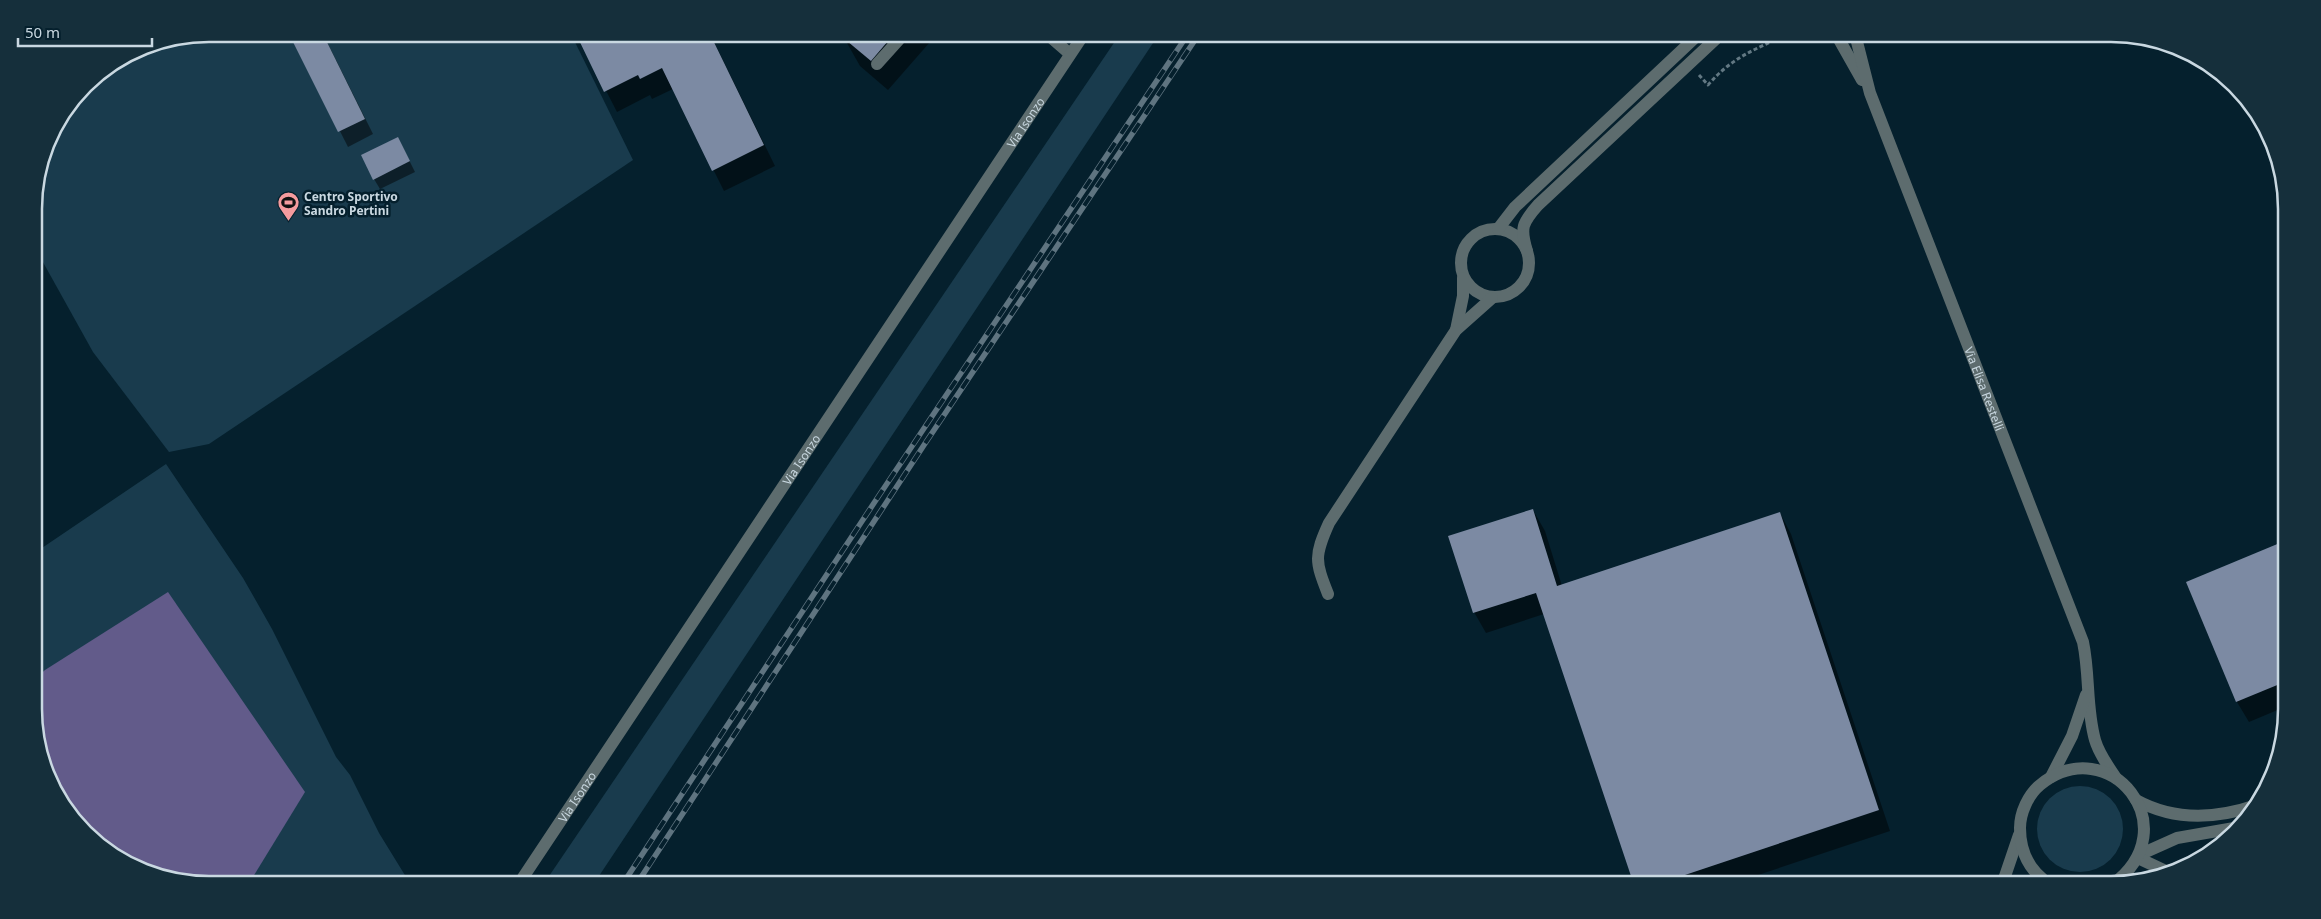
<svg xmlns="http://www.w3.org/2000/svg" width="2321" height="919" viewBox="0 0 2321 919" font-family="'Noto Sans',sans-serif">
<rect width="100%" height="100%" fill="#05202d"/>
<g fill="#193b4d">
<path d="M209,34h362l62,126 -424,284 -40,8 -76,-100 -59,-106v-48l18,-66 41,-54 49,-31z"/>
<path d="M1120,34h39l-566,851h-50z"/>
<path d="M166,464l77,114 29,51 64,128 14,18 29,58 32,52h-202l-56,-9 -76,-51 -40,-81 -1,-192z"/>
<circle cx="2080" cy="829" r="43"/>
</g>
<path fill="#625b8a" d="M168,592l137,200 -57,93h-39l-56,-9 -76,-51 -40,-81v-67l8,-7z"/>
<g fill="#0007">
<path d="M291,34h32l50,100 -25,13z"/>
<path d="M577,34h133l65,132 -51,25 -51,-102 -21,10 -2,-4 -33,17z"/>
<path d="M845,34h92l-49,56 -28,-24 -17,-30z"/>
<path d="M403,148l12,24 -35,17 -6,-10z"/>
<path d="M1533,510l12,21 17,55 218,-73 11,21 99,297 -162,54h-93l-91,-271 -58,19 -12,-21z"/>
<path d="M2287,541v165l-38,16 -12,-20 -49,-120z"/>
</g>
<g fill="#7c8aa3">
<path d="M289,34h34l42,85 -27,13z"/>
<path d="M576,34h134l54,111 -52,26 -50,-103 -22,11 -2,-4 -34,17z"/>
<path d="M843,34h51l-23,27 -30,-25z"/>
<path d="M398,137l12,24 -37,19 -12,-25z"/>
<path d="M1533,509l24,77 223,-74 99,298 -224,75h-21l-98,-292 -63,20 -25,-77z"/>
<path d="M2287,540v141l-51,21 -50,-120z"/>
</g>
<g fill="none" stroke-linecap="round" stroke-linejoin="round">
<path stroke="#627883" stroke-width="3" stroke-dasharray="4 2.5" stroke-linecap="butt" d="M1699,75l9,10c24,-28 48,-36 80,-51"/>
<g stroke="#5d6c6e" stroke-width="12">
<path d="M1047,34l23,20"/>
<path d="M1836,34l26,46"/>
<path id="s1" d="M1855,34l15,59 213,549c7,33 3,66 12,98 4,14 13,26 21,38"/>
<path d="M877,64l27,-30"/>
<circle cx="1495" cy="263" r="34"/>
<path d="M1498,229l17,-22 184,-173"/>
<path d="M1527,251c-7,-23 -5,-28 11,-46l183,-171"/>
<path d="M1456,330l7,-34v-18"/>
<path d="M1328,594c-13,-33 -14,-38 1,-71l127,-193 36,-32"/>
<path d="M2051,777l21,-41 14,-41"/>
<path d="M2136,800c38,21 80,19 121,5"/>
<path d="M2139,855l38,-17 63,-11"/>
<path d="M2138,858l34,16"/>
<path id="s2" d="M518,885l566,-851"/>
<path d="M2002,885l17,-50"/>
<path d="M2051,885c-21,-13 -31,-33 -31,-57 0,-15 8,-33 20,-43 69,-56 150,43 72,100"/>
</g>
<defs>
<g id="rail">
<path d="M622,885l252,-382 314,-469"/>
<path d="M636,885l288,-440 275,-411"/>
</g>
</defs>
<use href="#rail" stroke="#5f7480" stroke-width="5.5"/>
<use href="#rail" stroke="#05202d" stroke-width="4" stroke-dasharray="11" stroke-linecap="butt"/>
</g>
<defs>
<symbol id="stadium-pin" viewBox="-11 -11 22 30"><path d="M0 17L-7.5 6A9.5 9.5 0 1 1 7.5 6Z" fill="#f59b9e" stroke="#05202d"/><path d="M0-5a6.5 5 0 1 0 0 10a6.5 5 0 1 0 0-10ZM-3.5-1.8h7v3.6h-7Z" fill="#111"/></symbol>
</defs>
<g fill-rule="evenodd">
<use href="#stadium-pin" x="276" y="190" width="25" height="34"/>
</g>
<g text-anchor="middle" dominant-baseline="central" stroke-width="5" stroke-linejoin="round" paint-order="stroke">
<g font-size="12" fill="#c9d8e1" stroke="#05202d">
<text stroke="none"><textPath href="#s2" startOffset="916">Via Isonzo</textPath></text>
<text stroke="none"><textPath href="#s1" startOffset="378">Via Elisa Restelli</textPath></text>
<text stroke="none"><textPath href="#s2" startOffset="511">Via Isonzo</textPath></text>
<text stroke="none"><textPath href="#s2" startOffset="106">Via Isonzo</textPath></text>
</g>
<g font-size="12" font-weight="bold" fill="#c9d8e1" stroke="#05202d" text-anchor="start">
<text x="304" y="196">Centro Sportivo<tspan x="304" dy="14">Sandro Pertini</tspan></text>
</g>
</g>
<path d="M0 0H2321V919H0ZM209 42H2111A167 167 0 0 1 2278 209V709A167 167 0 0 1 2111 876H209A167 167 0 0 1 42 709V209A167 167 0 0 1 209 42Z" fill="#152f3b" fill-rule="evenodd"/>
<path fill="none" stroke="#c9d8e1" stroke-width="2.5" d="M209 42H2111A167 167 0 0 1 2278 209V709A167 167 0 0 1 2111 876H209A167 167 0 0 1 42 709V209A167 167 0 0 1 209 42Z"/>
<path d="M18 38v8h134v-8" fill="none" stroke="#c9d8e1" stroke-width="2.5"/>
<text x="25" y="38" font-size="15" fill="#c9d8e1" stroke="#05202d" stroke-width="4" paint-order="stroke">50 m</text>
</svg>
